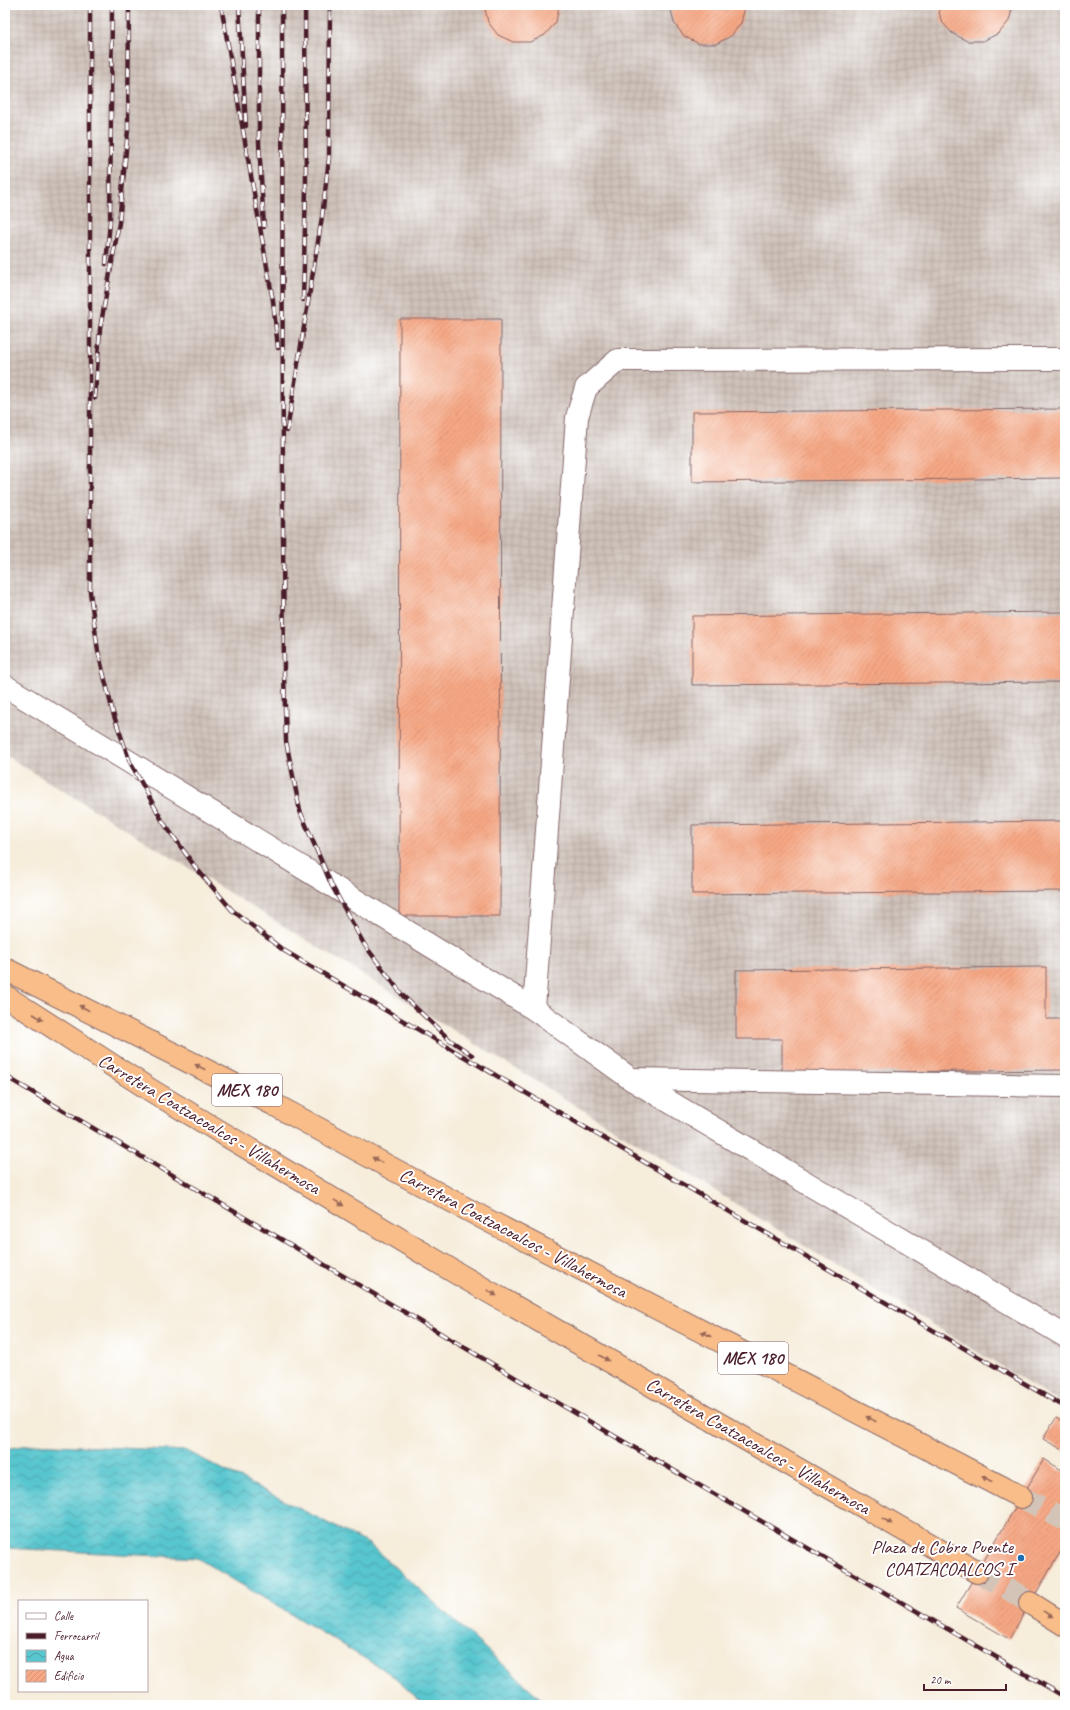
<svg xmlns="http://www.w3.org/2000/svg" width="1070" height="1710" viewBox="0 0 1070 1710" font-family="Caveat,sans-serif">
<defs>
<pattern id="industrial-grid" width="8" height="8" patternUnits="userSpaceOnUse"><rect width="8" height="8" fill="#cec1b9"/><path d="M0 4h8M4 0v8" fill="none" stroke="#b2a59f"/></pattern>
<pattern id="water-waves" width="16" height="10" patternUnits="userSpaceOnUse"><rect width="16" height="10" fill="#59c6cf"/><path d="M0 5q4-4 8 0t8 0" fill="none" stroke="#4ca0a8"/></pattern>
<pattern id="building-hatch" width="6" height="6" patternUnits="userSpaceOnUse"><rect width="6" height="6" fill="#f6a784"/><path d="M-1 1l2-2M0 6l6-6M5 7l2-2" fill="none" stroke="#d48f72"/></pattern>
</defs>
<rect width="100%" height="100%" fill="#fff"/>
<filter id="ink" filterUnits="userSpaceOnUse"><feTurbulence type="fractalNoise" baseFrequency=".025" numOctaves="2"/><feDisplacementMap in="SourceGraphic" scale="8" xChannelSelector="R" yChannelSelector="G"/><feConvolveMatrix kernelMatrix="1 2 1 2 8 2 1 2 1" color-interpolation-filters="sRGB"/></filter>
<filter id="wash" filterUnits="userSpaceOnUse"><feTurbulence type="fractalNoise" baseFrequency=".012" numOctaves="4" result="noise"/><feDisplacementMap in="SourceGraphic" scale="16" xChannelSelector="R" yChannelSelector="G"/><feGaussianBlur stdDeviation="0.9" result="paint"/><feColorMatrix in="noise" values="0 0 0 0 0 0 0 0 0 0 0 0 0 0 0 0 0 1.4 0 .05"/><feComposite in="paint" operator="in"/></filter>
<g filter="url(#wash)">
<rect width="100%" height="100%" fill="#f6eddb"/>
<path fill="url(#industrial-grid)" d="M5,5h1060v1401l-1060,-651z"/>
<path fill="url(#water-waves)" stroke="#52727d" d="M35,1444l152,7 182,93 179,161h-123l-36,-32 -192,-115 -192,-10v-99z"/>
<g id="blocks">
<g fill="url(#building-hatch)">
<path d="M484,5h75v1l-3,16 -11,13 -15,7h-17l-15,-7 -10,-13z"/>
<path d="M670,5h75v2l-4,16 -10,13 -15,8h-17l-15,-8 -10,-13z"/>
<path d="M938,5h75l-4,16 -10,12 -16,8h-16l-15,-8 -11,-12z"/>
<path d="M400,319h101l-1,597h-101z"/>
<path d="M1065,409v69l-373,4v-70z"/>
<path d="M1065,612v70l-373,3v-69z"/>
<path d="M1065,821v70l-373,3v-69z"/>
<path d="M1046,967v52h19v51l-283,3v-34h-46v-69z"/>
<path d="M1056,1418l9,5v28l-22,-12z"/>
<path d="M1044,1459l21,13v72l-56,95 -53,-31z"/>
</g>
</g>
</g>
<g filter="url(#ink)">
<use href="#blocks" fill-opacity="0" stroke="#866769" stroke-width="1"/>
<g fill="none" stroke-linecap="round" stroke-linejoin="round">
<g stroke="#d4c4b8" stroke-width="22" stroke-dasharray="22 11" stroke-linecap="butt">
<path d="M1021,1497l44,23"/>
<path d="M977,1572l30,16 23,15"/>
</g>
<defs>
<g id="minor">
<path d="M5,686l529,323 97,70 434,257"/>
<path d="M534,1009l43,-592 9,-29 32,-28 447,-1"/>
<path d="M632,1079l433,7"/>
</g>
<g id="highway">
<path d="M5,969l268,135 212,115 536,278"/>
<path d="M5,996l147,95 306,183 519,298"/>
<path d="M1030,1603l35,22"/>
</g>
</defs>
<use href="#minor" stroke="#866769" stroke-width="24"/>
<use href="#highway" stroke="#866769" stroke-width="24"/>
<use href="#minor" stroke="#fff" stroke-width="22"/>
<use href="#highway" stroke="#f8bd89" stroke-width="22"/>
<defs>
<g id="rail">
<path d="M90,5v587l8,59 15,62 17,49 33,60 33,46 36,42 51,40 243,143 539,314"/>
<path d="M221,5l52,296 5,47"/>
<path d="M239,5l7,121"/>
<path d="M259,5v138l5,84"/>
<path d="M282,5l1,534 1,134 2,68 14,70 32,75 32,58 39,52 47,44 22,15"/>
<path d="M106,264l4,-42 2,-217"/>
<path d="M303,300l3,-111 -1,-184"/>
<path d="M95,398l5,-69 19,-106 9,-93 1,-125"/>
<path d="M287,431l35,-214 7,-59 1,-153"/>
<path d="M5,1076l616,364 444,257"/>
</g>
</defs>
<use href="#rail" stroke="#4a1f2b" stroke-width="4.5"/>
<use href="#rail" stroke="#fff" stroke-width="3" stroke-dasharray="9" stroke-linecap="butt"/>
</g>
<defs><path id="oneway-solid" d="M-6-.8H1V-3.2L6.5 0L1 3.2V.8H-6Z"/></defs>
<g fill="#986655">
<use href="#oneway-solid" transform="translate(84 1008) rotate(-153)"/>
<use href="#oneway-solid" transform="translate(38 1017) rotate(33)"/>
<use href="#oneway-solid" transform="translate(200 1067) rotate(-153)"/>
<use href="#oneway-solid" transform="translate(377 1160) rotate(-151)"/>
<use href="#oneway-solid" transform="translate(339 1203) rotate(31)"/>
<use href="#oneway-solid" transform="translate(492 1293) rotate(30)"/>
<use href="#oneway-solid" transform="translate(706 1334) rotate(-153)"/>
<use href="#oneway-solid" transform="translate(604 1358) rotate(30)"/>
<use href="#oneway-solid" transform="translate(871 1419) rotate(-153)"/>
<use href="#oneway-solid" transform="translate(987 1479) rotate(-153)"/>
<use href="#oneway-solid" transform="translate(887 1521) rotate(30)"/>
<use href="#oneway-solid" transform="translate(1048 1614) rotate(31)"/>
</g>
</g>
<circle fill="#1f6fb2" stroke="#fff" stroke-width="1.5" cx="1021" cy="1558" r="4"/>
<g text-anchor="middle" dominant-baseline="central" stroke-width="4" stroke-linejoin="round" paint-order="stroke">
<g fill="#fff" stroke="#80626b" stroke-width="1">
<rect x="212" y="1074" width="70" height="32" rx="3"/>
<rect x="718" y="1342" width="70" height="32" rx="3"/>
</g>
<g font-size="18" font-weight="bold" fill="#4a1f2b">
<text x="247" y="1090">MEX 180</text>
<text x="753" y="1358">MEX 180</text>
</g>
<g font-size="19" fill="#4a1f2b" stroke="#fff">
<text transform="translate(209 1124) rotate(31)">Carretera Coatzacoalcos - Villahermosa</text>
<text transform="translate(513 1233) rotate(28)">Carretera Coatzacoalcos - Villahermosa</text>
<text transform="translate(758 1446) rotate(30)">Carretera Coatzacoalcos - Villahermosa</text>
</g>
<g font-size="19" fill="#4a1f2b" stroke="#fff" text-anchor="end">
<text x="1013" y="1547">Plaza de Cobro Puente<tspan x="1013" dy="22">COATZACOALCOS I</tspan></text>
</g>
</g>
<rect width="1070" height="1710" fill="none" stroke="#fff" stroke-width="20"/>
<rect x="18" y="1600" width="130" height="92" fill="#ffffff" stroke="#b7a5aa"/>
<rect x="26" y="1613" width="20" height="6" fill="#ffffff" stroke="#b7a5aa"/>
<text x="54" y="1620" font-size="12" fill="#4a1f2b">Calle</text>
<rect x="26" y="1633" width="20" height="6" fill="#4a1f2b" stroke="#b7a5aa"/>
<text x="54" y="1640" font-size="12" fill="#4a1f2b">Ferrocarril</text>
<rect x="26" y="1650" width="20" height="12" fill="url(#water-waves)" stroke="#b7a5aa"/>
<text x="54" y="1660" font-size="12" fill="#4a1f2b">Agua</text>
<rect x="26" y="1670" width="20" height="12" fill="url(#building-hatch)" stroke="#b7a5aa"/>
<text x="54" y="1680" font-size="12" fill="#4a1f2b">Edificio</text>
<path d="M924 1684v6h82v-6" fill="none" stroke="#4a1f2b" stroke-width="2"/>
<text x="930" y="1684" font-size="12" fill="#4a1f2b" stroke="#ffffff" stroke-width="3" paint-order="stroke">20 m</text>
</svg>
